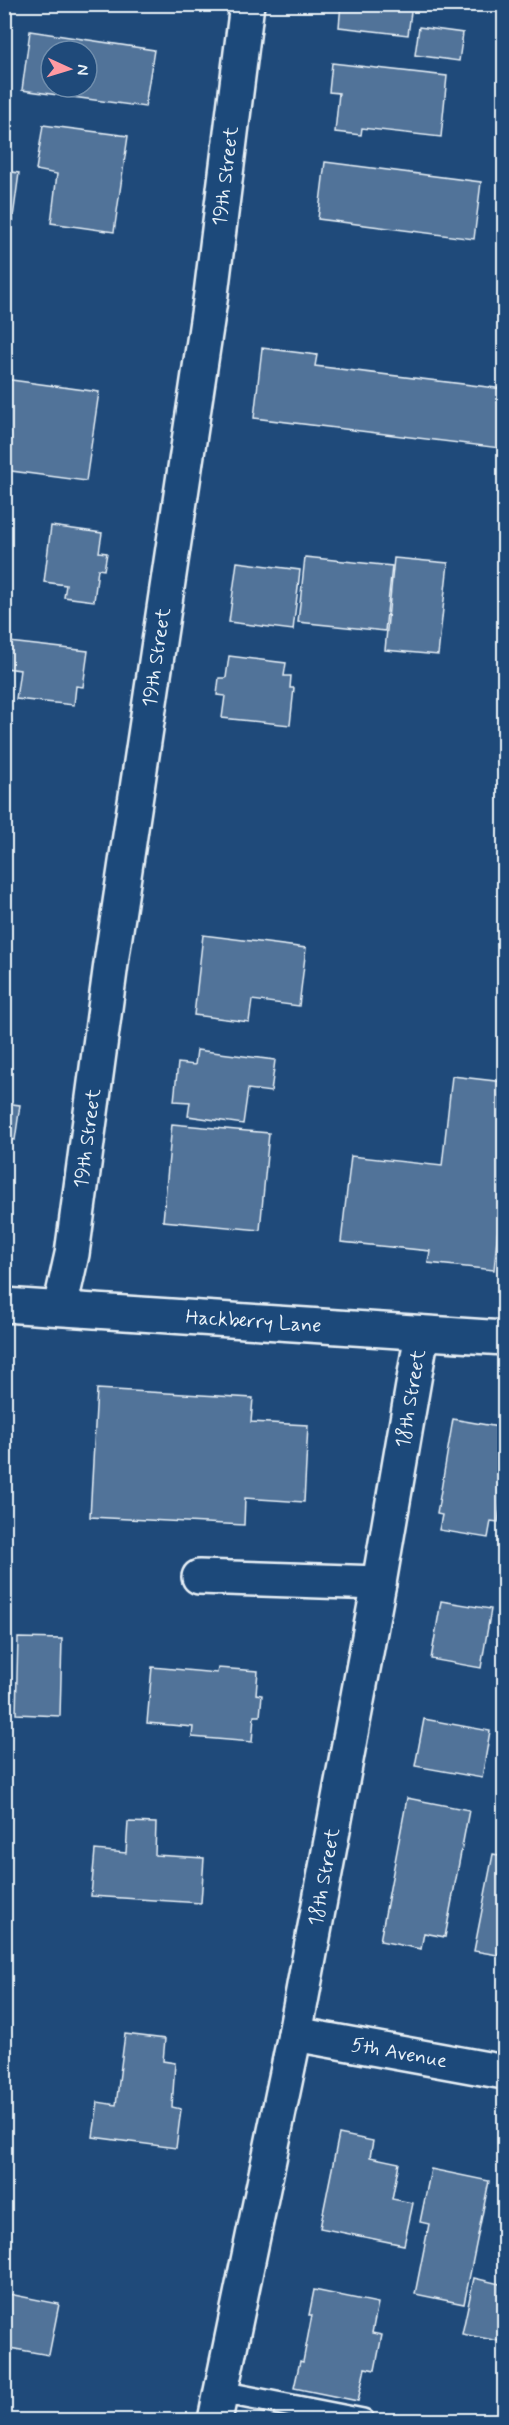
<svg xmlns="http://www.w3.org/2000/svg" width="509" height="2425" viewBox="0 0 509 2425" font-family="Mynerve,sans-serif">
<rect width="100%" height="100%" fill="#1f4a7a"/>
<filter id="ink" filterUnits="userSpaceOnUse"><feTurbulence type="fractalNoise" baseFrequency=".0167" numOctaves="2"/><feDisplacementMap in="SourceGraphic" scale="12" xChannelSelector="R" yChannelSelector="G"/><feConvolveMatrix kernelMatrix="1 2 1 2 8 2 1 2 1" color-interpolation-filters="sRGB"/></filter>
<g filter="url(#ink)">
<g fill="#517399" stroke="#e8f1f8" stroke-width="1.5" fill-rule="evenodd">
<path d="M341,4h71l-4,31 -69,-8z"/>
<path d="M419,27l44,6 -4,28 -44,-6z"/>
<path d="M30,31l124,19 -9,57 -123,-17zM51,51h36v36h-36z"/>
<path d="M332,63l115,13 -6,61 -79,-9 -1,7 -26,-3 4,-39 -10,-1z"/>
<path d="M43,125l85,11 -14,96 -63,-9 6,-49 -21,-4z"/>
<path d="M325,162l156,20 -7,57 -156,-20z"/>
<path d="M4,171l15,2 -7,52 -8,-1z"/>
<path d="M262,348l55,7 -2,11 189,23v25l-4,34 -246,-30z"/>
<path d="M4,379l95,13 -13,89 -82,-11z"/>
<path d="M51,526l51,7 -3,19 8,1 -3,17 -6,-1 -4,32 -30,-4 2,-12 -22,-3z"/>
<path d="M305,557l87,9 -7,65 -87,-9z"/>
<path d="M394,558l54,5 -10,92 -53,-5z"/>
<path d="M237,562l63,8 -7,60 -64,-8z"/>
<path d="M9,642l79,9 -5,36 -7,-1 -2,19 -58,-6 4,-29 -14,-2z"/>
<path d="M229,656l57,7 -2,13h7l-1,12h4l-4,37 -68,-7 3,-22 -8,-1 2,-17h7z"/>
<path d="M203,935l103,13 -7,58 -47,-6 -3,22 -55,-7z"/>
<path d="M197,1050l78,10 -4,32 -23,-3 -5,35 -55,-8 2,-14 -16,-1 4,-38 17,2z"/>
<path d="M452,1076l52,6v83l-10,105 -66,-7 2,-12 -89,-9 10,-86 91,10z"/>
<path d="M4,1103l16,2 -5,35 -11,-1z"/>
<path d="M172,1124l97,9 -9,97 -97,-9z"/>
<path d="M97,1389l156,9 -2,24 57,3 -4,77 -59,-4 -1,27 -154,-8z"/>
<path d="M453,1419l51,9v54l-6,40 -7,-1 -3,17 -49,-8 3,-15 -5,-1z"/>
<path d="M441,1601l50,8 -10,59 -50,-9z"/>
<path d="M18,1638l44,1 -2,77 -44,-2z"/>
<path d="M152,1667l65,6 1,-5 40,3 -2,23 6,1 -2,21h-6l-2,26 -60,-5 1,-10 -46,-4z"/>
<path d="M424,1719l66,12 -8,47 -67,-12z"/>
<path d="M407,1798l62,12 -24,127 -21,-4 -3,16 -41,-8z"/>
<path d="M128,1822l28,1 -1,32 49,3 -3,45 -110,-7 4,-46 31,3z"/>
<path d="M493,1854l11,2v100l-30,-5z"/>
<path d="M125,2034l40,5 -2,22 12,2 -3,44 9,2 -5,39 -83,-11 5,-35 18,3z"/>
<path d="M339,2134l34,7 -3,16 29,6 -7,36 21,4 -9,42 -84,-17z"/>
<path d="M431,2169l58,12 -25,123 -49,-10 14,-70 -9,-2z"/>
<path d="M474,2278l30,7v57l-42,-8z"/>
<path d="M314,2290l64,13 -6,30 10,2 -7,35 -10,-2 -7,33 -64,-13 6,-27 3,1 9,-47h-3z"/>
<path d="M4,2293l55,11 -10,51 -45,-8z"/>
</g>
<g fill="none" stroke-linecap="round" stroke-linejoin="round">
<defs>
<path id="lane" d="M221,2392l142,28"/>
<g id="street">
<path id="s1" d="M60,1308l12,-54 40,-298 99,-662 36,-290"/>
<path d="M199,1577l180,6"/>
<path id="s2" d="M295,2034l209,38"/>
<path id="s3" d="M215,2420l80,-386 84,-451 43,-250"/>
</g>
<g id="secondary">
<path id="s4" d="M4,1305l500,33"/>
</g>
</defs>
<use href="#lane" stroke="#e8f1f8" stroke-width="26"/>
<use href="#street" stroke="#e8f1f8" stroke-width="38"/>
<use href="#secondary" stroke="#e8f1f8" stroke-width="38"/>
<use href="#lane" stroke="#1f4a7a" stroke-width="21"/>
<use href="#street" stroke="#1f4a7a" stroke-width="33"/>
<use href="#secondary" stroke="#1f4a7a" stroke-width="33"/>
</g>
</g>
<g text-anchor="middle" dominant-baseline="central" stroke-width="4.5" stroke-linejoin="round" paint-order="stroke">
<g font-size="20" fill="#e8f1f8" stroke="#1f4a7a">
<text stroke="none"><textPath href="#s1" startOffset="1144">19th Street</textPath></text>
<text stroke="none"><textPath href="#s1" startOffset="658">19th Street</textPath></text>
<text stroke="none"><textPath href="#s1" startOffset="172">19th Street</textPath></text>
<text stroke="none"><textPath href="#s4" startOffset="250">Hackberry Lane</textPath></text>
<text stroke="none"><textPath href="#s3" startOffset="1040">18th Street</textPath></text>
<text stroke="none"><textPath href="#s3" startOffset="554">18th Street</textPath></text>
<text stroke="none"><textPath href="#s2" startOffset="106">5th Avenue</textPath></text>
</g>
</g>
<rect width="509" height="2425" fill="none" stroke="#1f4a7a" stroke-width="24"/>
<rect x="12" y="12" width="485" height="2401" fill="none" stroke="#e8f1f8" stroke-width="2" filter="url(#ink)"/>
<g transform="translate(69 69) rotate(94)"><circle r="28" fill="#1f4a7a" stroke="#6f8dac" stroke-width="1.5"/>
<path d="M0-4.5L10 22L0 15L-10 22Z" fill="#ff9aa2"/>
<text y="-9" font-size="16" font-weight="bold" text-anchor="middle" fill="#e8f1f8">N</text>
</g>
</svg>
